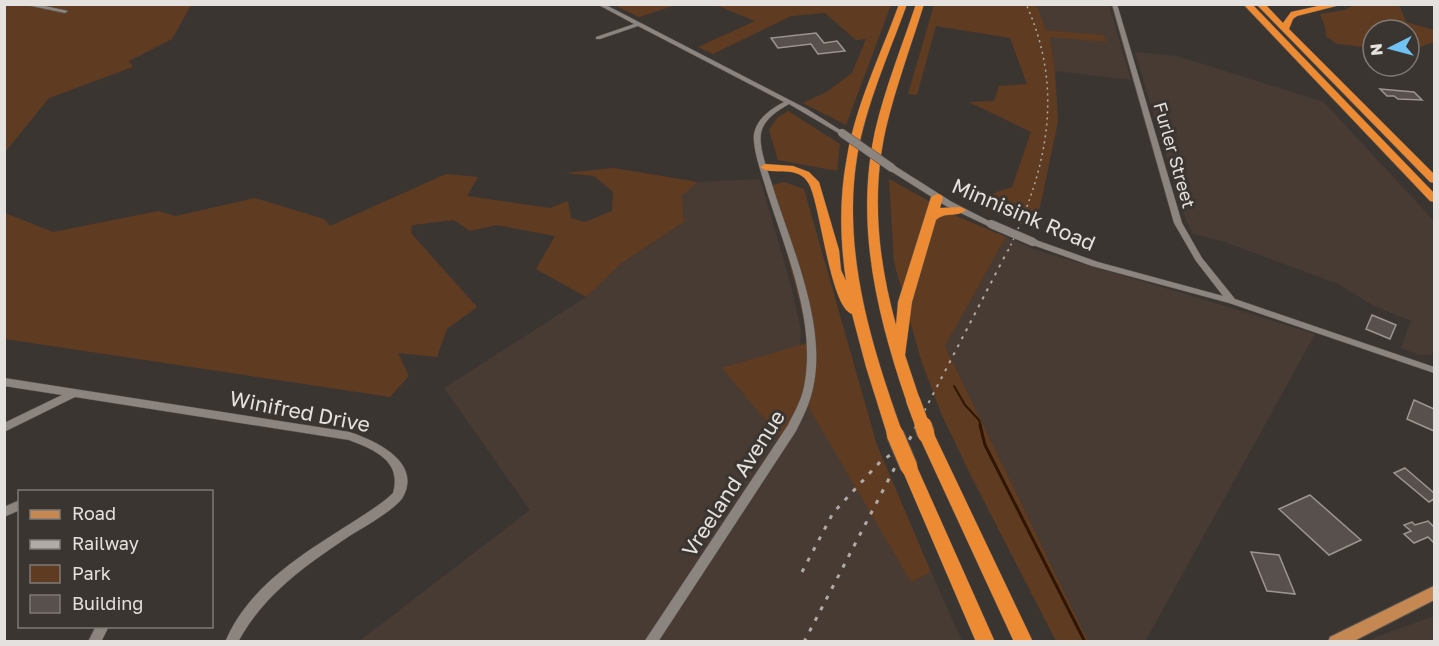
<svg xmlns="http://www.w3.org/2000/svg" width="1439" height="646" viewBox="0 0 1439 646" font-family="'Golos Text',sans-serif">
<rect width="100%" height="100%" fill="#3b3531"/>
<g fill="#473b33">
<path d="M1037,5h72l22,75 -76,-9 -5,-35 55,6 -1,-7 -58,-5z"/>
<path d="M1135,52l42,4 147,46 110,119v130l-3,4h-12l-18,-7 10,-27 -37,-15 -36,-22 -113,-42 -32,-8 -8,-16z"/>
<path d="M760,179l32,110 9,42 -3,55 113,196 20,-10 31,69 -604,1 172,-132 -86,-122 142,-91 36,-34 62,-41 -2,-26 16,-14z"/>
<path d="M1006,237l33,14 177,52 99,31 -170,308 -57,-1 -143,-295z"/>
<path d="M1434,616v25h-67l9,-4z"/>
</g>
<g fill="#5f3c21">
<path d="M5,5h186l-19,34 -43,22 4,6 -84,31 -44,54z"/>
<path d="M614,5h62l-37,12z"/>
<path d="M716,5h175l-45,120 -43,-22 25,-12 24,-18 14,-34 -10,1 -31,-27 -34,3 -78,38 -15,-7 57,-26z"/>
<path d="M934,5h103l9,25 58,5 2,7 -56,-5 5,34 3,51 -23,108 -50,-21 9,-16 18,-6 19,-55 -62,-30 25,-1 5,-15 28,-2 -17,-46 -74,-12 -19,69 -9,-1z"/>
<path d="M1354,5h45l7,17 28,8v12l-25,9v-21h-36v18l-36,-4 -11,-8 -1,-9 -5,-13 25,-4z"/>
<path d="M788,111l52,33 -3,27 -59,-11 -9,-30 8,-12z"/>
<path d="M614,168l84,14 -16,14 2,26 -62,41 -36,34 -50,-28 19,-33 -59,-11 -26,6 -16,-11 -42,5 -1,8 66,74 -30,22 -10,28 -39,-4 11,23 -19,21 -385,-58v-126l48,19 105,-21 18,5 79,-18 69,21 6,7 116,-52 32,3 -11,19 83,12 18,-7 3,17 14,4 27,-11 1,-19 -19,-16 -29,-3z"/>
<path d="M889,179l65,36 52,22 -61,109 143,295h-32l-86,-167 -29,-61 -20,-53 -27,-98z"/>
<path d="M784,182l20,7 73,256 54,127 -20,10 -106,-181 -21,41 -62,-74 88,-26 -41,-156z"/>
</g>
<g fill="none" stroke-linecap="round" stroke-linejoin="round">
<path stroke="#301601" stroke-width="2" d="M954,386l11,19 14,15 2,7"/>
<path stroke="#301601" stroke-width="3" d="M980,425l5,20 100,197"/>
</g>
<g fill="#57504c" stroke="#9d9690" stroke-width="1.5">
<path d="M816,33l8,10 13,-2 8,10 -27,3 -7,-10 -33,4 -7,-10z"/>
<path d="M1380,89l34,3 8,8 -24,-1 -4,-3h-7z"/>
<path d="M1372,315l24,10 -6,14 -24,-10z"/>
<path d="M1414,400l20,9v22l-27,-12z"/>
<path d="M1405,468l29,25v6l-5,3 -35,-29z"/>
<path d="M1310,495l51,45 -32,15 -50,-46z"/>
<path d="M1428,521l6,6v16l-6,-6 -14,6 -10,-9 7,-3 -7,-6 8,-3 3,3z"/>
<path d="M1251,552l28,3 16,39 -28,-3z"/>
</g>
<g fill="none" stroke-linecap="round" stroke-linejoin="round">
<defs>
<g id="minor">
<path d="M22,4h14l32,7 -3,2z"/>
<path d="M597,4h7l203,105 38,24 -3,2 -2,-1 -51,-30c-12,7 -25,15 -28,29 -3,16 9,43 13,58 19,59 53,135 39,197 -3,15 -10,29 -17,43l-138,211h-14l144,-217c6,-12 13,-24 16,-38 13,-64 -18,-135 -37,-195 -4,-14 -15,-44 -13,-58 3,-16 17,-25 30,-32l-146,-76 -38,13h-4v-2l38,-13z"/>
<path d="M1112,4h5l65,219 20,35 33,41 199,68v6l-205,-70 -137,-37 -62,-22 -1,-2 1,-2h6l62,22 125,34 -27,-35 -22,-38z"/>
<path d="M889,166h6l57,36 43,22 -1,2h-6l-42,-20 -57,-36z"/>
<path d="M4,378l346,54c26,9 72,30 53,65 -6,11 -40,31 -52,38 -45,30 -87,59 -113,107h-13c25,-59 83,-91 134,-124 12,-8 24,-15 34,-25 9,-32 -18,-43 -44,-53l-274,-43 -71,35v-9l58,-28 -58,-9z"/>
<path d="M20,500v10l-16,7v-10z"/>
<path d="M96,626h13l-8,16h-13z"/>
</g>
<path id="major" d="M1434,586v14l-82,42h-24l2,-5z"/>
<g id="highway">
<path d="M899,4h8c-18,50 -41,100 -50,153 -15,95 14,188 46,277l-3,4 -5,2 -5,-2 -3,-4 -21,-67 -14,-53c-22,-7 -31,-107 -43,-130 -11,-21 -37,-7 -49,-17l5,-3 28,2 16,6 10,10 20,68 2,20 5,11c-6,-41 -7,-83 1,-124 9,-53 34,-103 52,-153z"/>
<path d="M916,4h8c-13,42 -28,82 -38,124 -15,66 -8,132 10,197l2,-23 33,-105 6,-3 4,1 2,2 -3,11 20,-1 6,3c-9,8 -20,1 -30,10l-24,82 -7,53 15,45 -2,4h-10l-2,-4c-30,-88 -51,-177 -31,-269 10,-43 27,-85 41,-127z"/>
<path d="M1243,4h9l182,189v9l-4,-1z"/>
<path d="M1256,4h9l18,19 8,-11 36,-8h17l-47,12 -4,3 -4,10 145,145v9l-4,-1z"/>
<path d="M926,428l5,2 3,4 99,208h-19l-96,-208 3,-4z"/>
<path d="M909,460l6,2 2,5 78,175h-19l-75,-175 2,-5z"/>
</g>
</defs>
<use href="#minor" stroke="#595450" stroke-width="1"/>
<use href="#major" stroke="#595450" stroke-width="2"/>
<use href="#highway" stroke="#595450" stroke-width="1"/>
<use href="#minor" fill="#8b847f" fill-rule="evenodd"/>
<use href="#major" fill="#c68852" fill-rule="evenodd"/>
<use href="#highway" fill="#ed8b34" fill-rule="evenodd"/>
<path stroke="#b0aba8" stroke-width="1.5" stroke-dasharray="2 4" stroke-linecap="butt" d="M1008,251c39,-82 57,-161 18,-247"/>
<path stroke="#b0aba8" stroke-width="2" stroke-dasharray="3 6" stroke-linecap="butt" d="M916,427l92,-177"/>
<g stroke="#b0aba8" stroke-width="3" stroke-dasharray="4 8" stroke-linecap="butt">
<path d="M802,572l31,-59 47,-51 26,-18"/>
<path d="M804,642l113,-217"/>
</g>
<defs>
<g id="minor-bridge">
<path d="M842,133l50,35"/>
<path d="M991,224l42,18"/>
</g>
<path id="highway-bridge-far1" d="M913,400l10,27"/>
<g id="highway-bridge">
<path d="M923,425l3,9"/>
<path d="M895,434l14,33"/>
</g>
</defs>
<use href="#minor-bridge" stroke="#595450" stroke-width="9" stroke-linecap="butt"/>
<use href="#highway-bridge-far1" stroke="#595450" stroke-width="15" stroke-linecap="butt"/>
<use href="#highway-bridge" stroke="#595450" stroke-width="19" stroke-linecap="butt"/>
<use href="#minor-bridge" stroke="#8b847f" stroke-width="8"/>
<use href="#highway-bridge-far1" stroke="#ed8b34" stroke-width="14"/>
<use href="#highway-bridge" stroke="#ed8b34" stroke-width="17"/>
</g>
<g text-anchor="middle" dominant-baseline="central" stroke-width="6" stroke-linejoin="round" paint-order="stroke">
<g font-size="18" fill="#e5e1de" stroke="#3b3531">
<text transform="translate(1175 155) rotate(74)">Furler Street</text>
</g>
<g font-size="21" fill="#e5e1de" stroke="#3b3531">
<text transform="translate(1024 214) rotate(23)">Minnisink Road</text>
<text transform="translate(300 411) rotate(11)">Winifred Drive</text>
<text transform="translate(733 483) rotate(-57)">Vreeland Avenue</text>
</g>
</g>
<rect width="1439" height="646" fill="none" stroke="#e5e1de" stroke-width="12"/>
<rect x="18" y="490" width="195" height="138" fill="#3b3531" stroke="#7f7a76" stroke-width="1.5"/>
<rect x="30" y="510" width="30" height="9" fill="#c68852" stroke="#7f7a76" stroke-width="1.5"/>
<text x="72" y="520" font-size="18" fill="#e5e1de">Road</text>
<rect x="30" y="540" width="30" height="9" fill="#b0aba8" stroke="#7f7a76" stroke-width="1.5"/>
<text x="72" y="550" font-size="18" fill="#e5e1de">Railway</text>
<rect x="30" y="565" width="30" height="18" fill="#5f3c21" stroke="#7f7a76" stroke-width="1.5"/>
<text x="72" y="580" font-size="18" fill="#e5e1de">Park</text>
<rect x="30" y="595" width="30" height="18" fill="#57504c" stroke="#7f7a76" stroke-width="1.5"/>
<text x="72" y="610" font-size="18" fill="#e5e1de">Building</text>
<g transform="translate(1391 48) rotate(264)"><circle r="28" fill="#3b3531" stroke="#7f7a76" stroke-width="1.5"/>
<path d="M0-4.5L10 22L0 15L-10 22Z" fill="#70c2f4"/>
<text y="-9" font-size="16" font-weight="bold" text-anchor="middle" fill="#e5e1de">N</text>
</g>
</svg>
